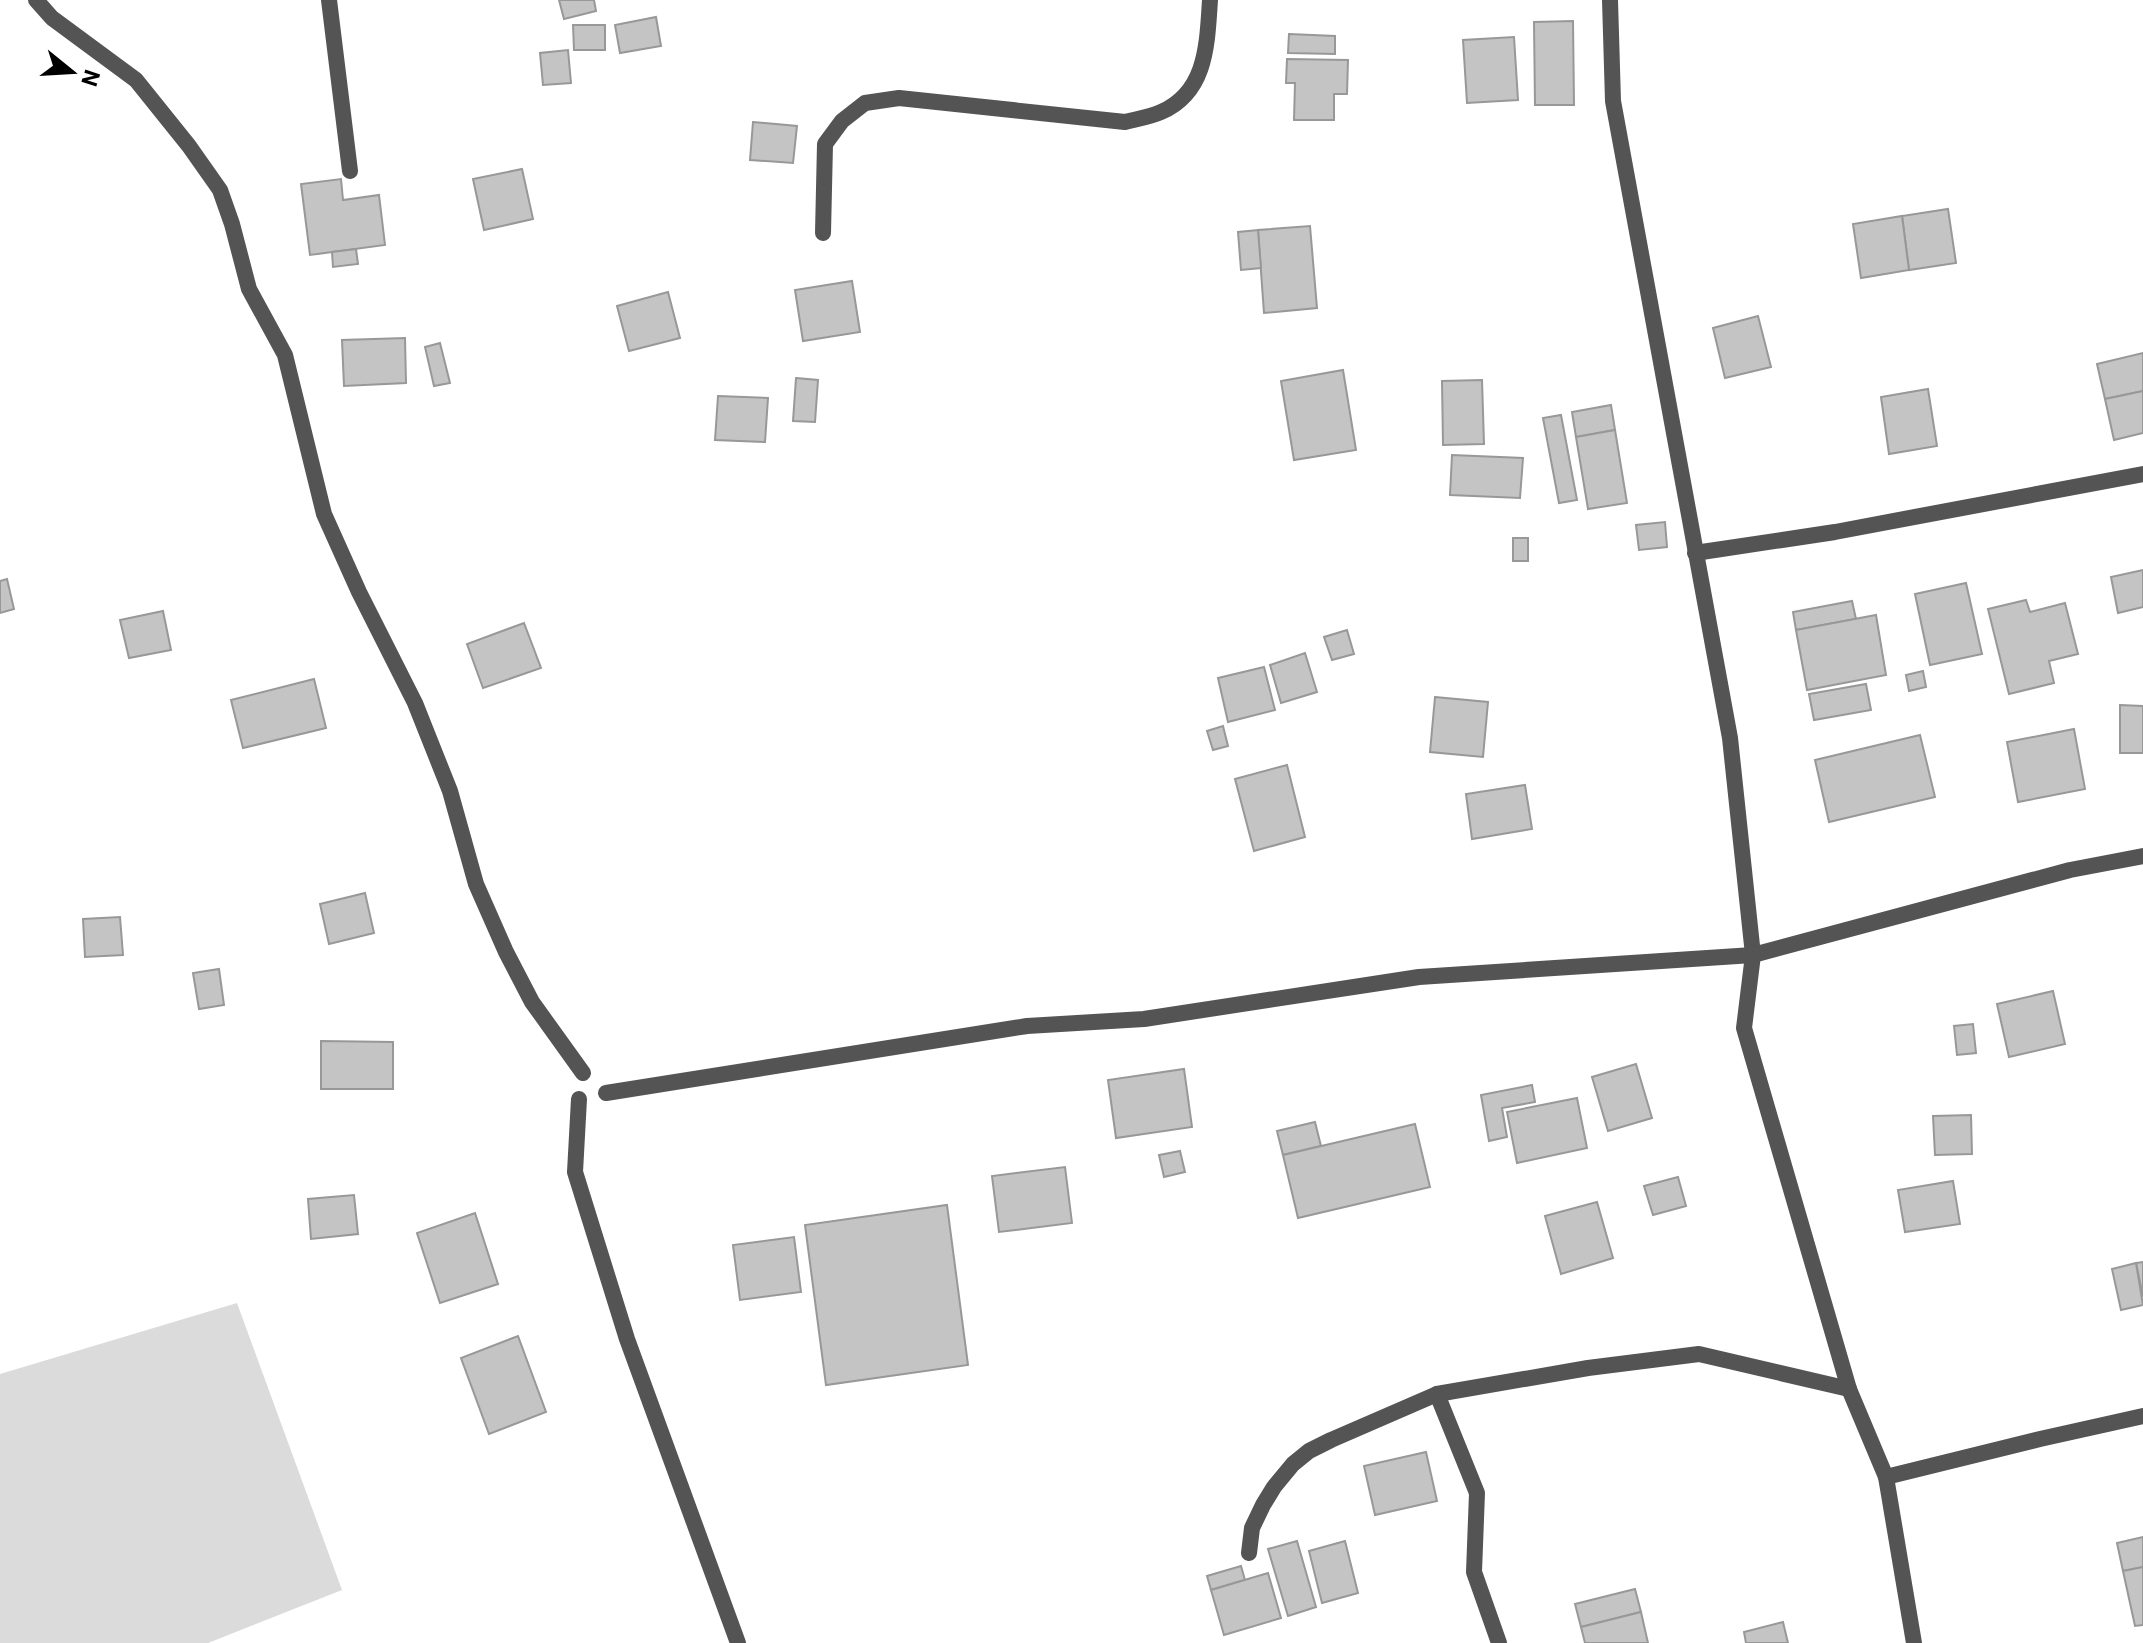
<svg xmlns="http://www.w3.org/2000/svg" width="2143" height="1643" viewBox="0 0 2143 1643" font-family="Roboto,sans-serif">
<rect width="100%" height="100%" fill="#fff"/>
<path fill="#dbdbdb" d="M237,1303l105,287 -134,53h-208v-269z"/>
<g fill="#c4c4c4" stroke="#989898" stroke-width="2">
<path d="M559,0h35l2,11 -32,8z"/>
<path d="M656,17l5,29 -41,7 -5,-28z"/>
<path d="M1573,21l1,84h-39l-1,-83z"/>
<path d="M573,25h32v25h-31z"/>
<path d="M1289,34l46,2v18l-47,-1z"/>
<path d="M1514,37l4,63 -51,3 -4,-63z"/>
<path d="M568,50l3,33 -28,2 -3,-32z"/>
<path d="M1287,59l61,1 -1,34h-13v26h-40l1,-37h-9z"/>
<path d="M753,122l44,4 -4,37 -43,-3z"/>
<path d="M522,169l11,50 -49,11 -11,-51z"/>
<path d="M341,179l2,21 36,-5 6,50 -75,10 -9,-71z"/>
<path d="M1948,209l8,54 -47,7 -7,-54z"/>
<path d="M1902,216l7,54 -48,8 -8,-54z"/>
<path d="M1310,226l7,82 -53,5 -6,-83z"/>
<path d="M1258,230l3,38 -20,2 -3,-38z"/>
<path d="M356,249l2,15 -25,3 -1,-15z"/>
<path d="M852,281l8,51 -57,9 -8,-51z"/>
<path d="M668,292l12,46 -51,13 -12,-45z"/>
<path d="M1758,316l13,51 -46,11 -12,-50z"/>
<path d="M405,338l1,45 -62,3 -2,-46z"/>
<path d="M440,343l10,40 -16,3 -9,-39z"/>
<path d="M2143,353v38l-38,8 -8,-35z"/>
<path d="M1343,370l13,80 -62,10 -13,-79z"/>
<path d="M796,378l22,2 -3,42 -22,-1z"/>
<path d="M1482,380l2,64 -41,1 -1,-64z"/>
<path d="M1928,389l9,57 -48,8 -8,-57z"/>
<path d="M2143,391v42l-29,7 -9,-41z"/>
<path d="M718,396l50,2 -3,44 -50,-2z"/>
<path d="M1611,405l4,25 -39,7 -4,-25z"/>
<path d="M1561,415l16,85 -18,3 -16,-85z"/>
<path d="M1615,430l12,73 -39,6 -12,-72z"/>
<path d="M1452,455l71,3 -3,40 -70,-3z"/>
<path d="M1665,522l2,25 -28,3 -3,-25z"/>
<rect x="1513" y="538" width="15" height="23"/>
<path d="M2143,570v37l-25,6 -7,-36z"/>
<path d="M7,579l7,30 -14,4v-32z"/>
<path d="M1966,583l16,71 -52,11 -15,-71z"/>
<path d="M2026,600l4,12 35,-9 13,51 -29,7 5,22 -45,11 -21,-85z"/>
<path d="M1852,601l4,18 -60,11 -3,-18z"/>
<path d="M163,611l8,39 -42,8 -9,-38z"/>
<path d="M1876,615l10,60 -79,15 -11,-60z"/>
<path d="M524,623l17,45 -58,20 -16,-44z"/>
<path d="M1347,630l7,24 -22,6 -8,-23z"/>
<path d="M1305,653l12,39 -36,11 -11,-38z"/>
<path d="M1264,667l11,43 -47,12 -10,-44z"/>
<path d="M1923,671l3,16 -17,4 -3,-16z"/>
<path d="M314,679l12,49 -83,20 -12,-48z"/>
<path d="M1866,684l5,26 -57,10 -5,-26z"/>
<path d="M1435,697l53,5 -5,55 -53,-5z"/>
<path d="M2120,705l23,1v47h-23z"/>
<path d="M1223,726l5,20 -15,4 -6,-19z"/>
<path d="M2074,729l11,60 -67,13 -11,-60z"/>
<path d="M1920,735l15,62 -106,25 -14,-62z"/>
<path d="M1287,765l18,72 -51,14 -19,-72z"/>
<path d="M1525,785l7,44 -60,10 -6,-45z"/>
<path d="M365,893l9,40 -45,11 -9,-40z"/>
<path d="M120,917l3,38 -38,2 -2,-38z"/>
<path d="M219,969l5,36 -25,4 -6,-36z"/>
<path d="M2053,991l12,53 -56,13 -12,-53z"/>
<path d="M1973,1024l3,29 -19,2 -3,-29z"/>
<path d="M321,1041l72,1v47h-72z"/>
<path d="M1636,1064l16,54 -44,13 -16,-54z"/>
<path d="M1184,1069l8,58 -76,11 -8,-58z"/>
<path d="M1532,1085l3,17 -33,6 5,29 -18,4 -8,-46z"/>
<path d="M1577,1098l10,50 -70,15 -10,-51z"/>
<path d="M1971,1115l1,39 -37,1 -2,-39z"/>
<path d="M1315,1122l6,24 -38,9 -6,-24z"/>
<path d="M1415,1124l15,63 -132,31 -15,-63z"/>
<path d="M1180,1151l5,21 -21,5 -5,-22z"/>
<path d="M1065,1167l7,56 -73,9 -7,-56z"/>
<path d="M1678,1177l8,29 -33,9 -9,-29z"/>
<path d="M1953,1181l7,43 -55,8 -7,-42z"/>
<path d="M354,1195l4,39 -47,5 -3,-40z"/>
<path d="M1597,1202l16,56 -52,16 -16,-58z"/>
<path d="M947,1205l21,160 -142,20 -21,-160z"/>
<path d="M475,1213l23,71 -58,19 -23,-70z"/>
<path d="M794,1237l7,55 -61,8 -7,-55z"/>
<path d="M2143,1262v35l-7,-34z"/>
<path d="M2136,1263l7,42 -22,5 -9,-41z"/>
<path d="M518,1336l28,76 -57,22 -28,-76z"/>
<path d="M1426,1452l11,49 -62,14 -11,-49z"/>
<path d="M2143,1537v30l-20,4 -6,-28z"/>
<path d="M1297,1541l19,66 -28,9 -20,-67z"/>
<path d="M1345,1541l13,52 -36,10 -13,-52z"/>
<path d="M1241,1566l4,14 -34,10 -4,-14z"/>
<path d="M2143,1567v58l-8,1 -12,-55z"/>
<path d="M1268,1573l13,45 -57,17 -13,-45z"/>
<path d="M1635,1589l6,23 -60,15 -6,-23z"/>
<path d="M1641,1612l7,31h-63l-4,-16z"/>
<path d="M1783,1622l5,21h-42l-2,-11z"/>
</g>
<g fill="none" stroke-linecap="round" stroke-linejoin="round">
<g stroke="#545454" stroke-width="16">
<path d="M36,0l16,18 84,62 53,66 31,44 12,34 17,65 36,66 39,159 35,78 56,111 35,88 26,93 30,68 26,50 51,71"/>
<path d="M329,0l21,171"/>
<path d="M1610,0l3,101 117,637 23,217 -9,73 105,361 37,88 28,166"/>
<path d="M823,233l2,-89 17,-23 23,-18 34,-5 226,24c12,-3 25,-5 36,-10 46,-20 46,-68 49,-112"/>
<path d="M1695,553l140,-21 308,-58"/>
<path d="M606,1093l421,-67 117,-7 275,-42 334,-22 317,-85 73,-14"/>
<path d="M579,1099l-4,73 52,167 111,304"/>
<path d="M1437,1394l40,99 -3,79 25,71"/>
<path d="M1886,1477l154,-38 103,-23"/>
<path d="M1249,1553l3,-25 11,-23 11,-18 19,-23 16,-13 22,-11 106,-46 151,-26 111,-14 150,35"/>
</g>
</g>
<g transform="translate(72 72) rotate(108)" stroke="#ffffff" stroke-width="6" paint-order="stroke">
<path d="M0-6L14 30L0 20L-14 30Z" fill="#000000"/>
<text y="-12" font-size="22" font-weight="bold" text-anchor="middle" fill="#000000">N</text>
</g>
</svg>
